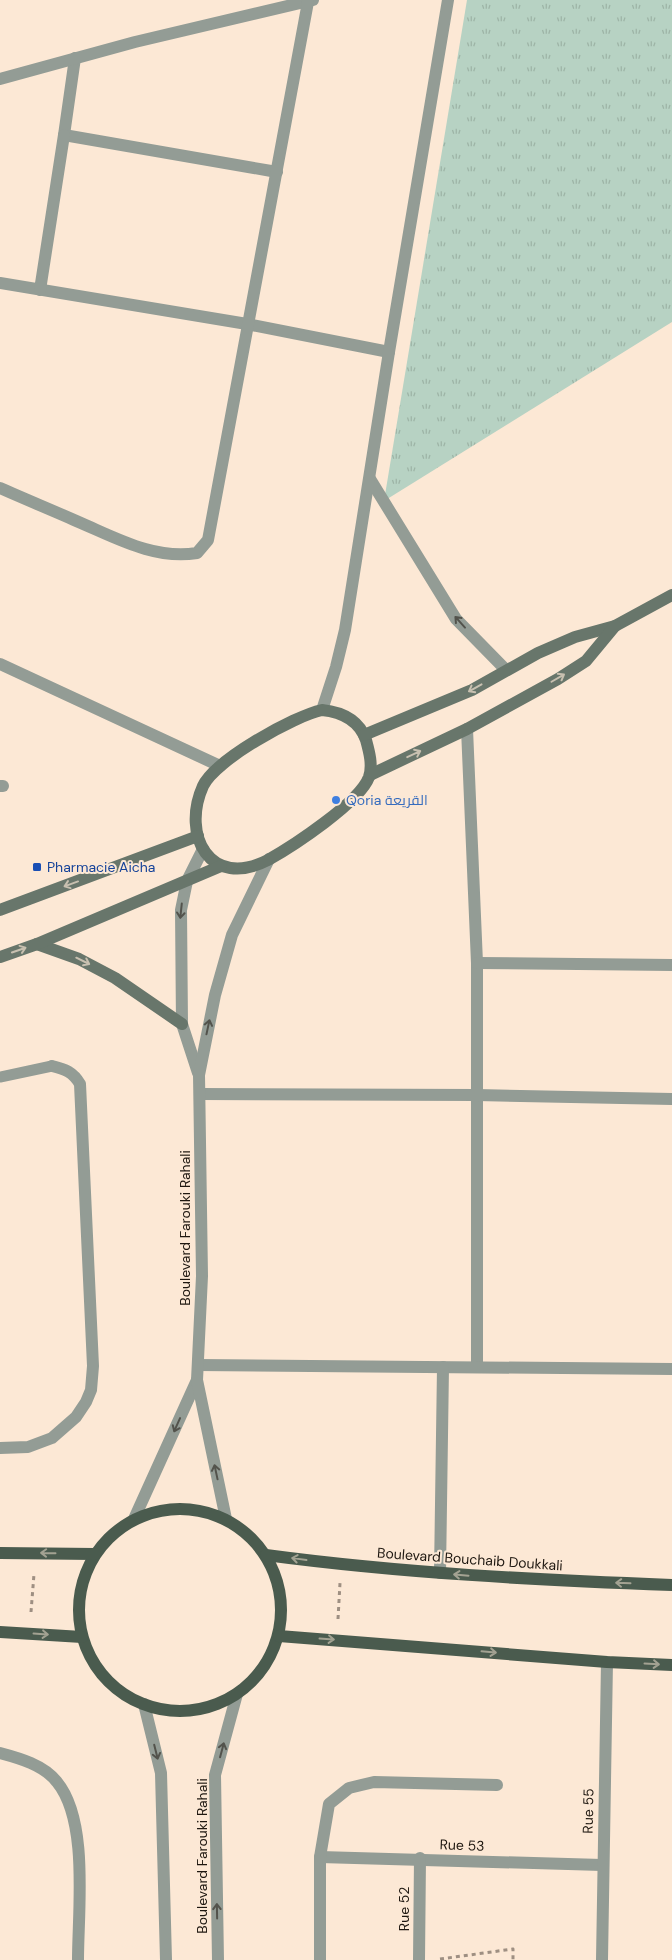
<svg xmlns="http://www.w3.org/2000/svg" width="672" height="1960" viewBox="0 0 672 1960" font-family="'DM Sans',Cairo,sans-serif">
<defs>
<pattern id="grass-tufts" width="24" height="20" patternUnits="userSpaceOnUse" patternTransform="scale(1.25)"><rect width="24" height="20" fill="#b7d2c3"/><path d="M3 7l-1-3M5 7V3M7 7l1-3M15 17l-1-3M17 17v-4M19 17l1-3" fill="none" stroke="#9db4a6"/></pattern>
</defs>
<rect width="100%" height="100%" fill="#fce8d5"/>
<path fill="url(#grass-tufts)" d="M467,0h205v322l-288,179z"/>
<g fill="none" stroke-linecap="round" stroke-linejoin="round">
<g stroke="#9e8f82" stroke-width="3" stroke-dasharray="4 4" stroke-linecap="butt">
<path d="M31,1612l3,-38"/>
<path d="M338,1619l2,-36"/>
<path d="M440,1959l73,-10v11"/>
</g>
<path stroke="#939c95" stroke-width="11" d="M0,1077l52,-11"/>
<g stroke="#939c95" stroke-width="12">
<path d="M467,729l10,234v404"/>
<path d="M477,963l195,2"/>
<path d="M200,1094l277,1 195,4"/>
<path d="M198,1365l474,4"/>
<path d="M440,1573l3,-206"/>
</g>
<g stroke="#939c95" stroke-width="12">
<path d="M75,58l-11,77 213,37"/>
<path d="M0,79l135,-37 178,-42"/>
<path d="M0,283l247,41 142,28"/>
<path d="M40,290l24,-155"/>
<path d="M370,479l86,140 50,51"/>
<path d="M0,488c27,12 54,23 81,35 37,16 75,37 116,30l11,-13 100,-538"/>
<path d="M322,710l14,-43 9,-37 44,-278 59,-352"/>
<path d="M0,786h3"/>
<path d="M0,1448l28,-1 24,-9 24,-21 10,-15 5,-12 2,-24 -13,-282c-7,-12 -15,-15 -28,-18"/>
<path d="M0,1753c19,5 44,12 57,29 32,39 21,128 21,178"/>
<path d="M320,1857l282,8"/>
<path d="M320,1960v-103l9,-53 20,-16 25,-6 123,3"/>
<path d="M419,1960l1,-102"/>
<path d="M602,1960l5,-298"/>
</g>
<g stroke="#939c95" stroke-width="12">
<path d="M0,664l220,102"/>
<path d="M198,1073l-16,-49 -1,-114 6,-29 16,-32"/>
<path d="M134,1519l63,-139"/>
<path d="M226,1519l-29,-139 5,-104 -3,-201 16,-80 17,-60 37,-76"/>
<path d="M144,1704l17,69 5,187"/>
<path d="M218,1960l-3,-185 22,-81"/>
</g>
<g stroke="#68766b" stroke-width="12">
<path d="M322,710c19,2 37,10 44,30 3,11 7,25 3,37 -9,25 -76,69 -101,83 -58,30 -87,-25 -65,-74 12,-26 91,-70 119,-76z"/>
<path d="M364,735l108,-45 66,-37 37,-16 40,-11 57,-31"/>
<path d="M370,775l97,-46 91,-50 28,-18 29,-35"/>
<path d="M0,910l198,-74"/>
<path d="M37,944l42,15 36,19 67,46"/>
<path d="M0,957l37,-13 184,-78"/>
</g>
<g stroke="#4a5b4e" stroke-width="12">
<circle cx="180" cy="1610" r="101"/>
<path d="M0,1553l95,1"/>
<path d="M266,1555c135,18 270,25 406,30"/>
<path d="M0,1632l82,5"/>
<path d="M279,1636l328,26 65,3"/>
</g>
</g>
<defs><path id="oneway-shaft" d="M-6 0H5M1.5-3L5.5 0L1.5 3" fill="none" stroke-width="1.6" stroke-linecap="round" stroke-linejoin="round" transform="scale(1.25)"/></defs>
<g stroke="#53534c">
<use href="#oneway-shaft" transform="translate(460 622) rotate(-132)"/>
<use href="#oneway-shaft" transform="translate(181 911) rotate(96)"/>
<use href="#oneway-shaft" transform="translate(208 1027) rotate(-78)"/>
<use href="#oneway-shaft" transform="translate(177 1425) rotate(114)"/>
<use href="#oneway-shaft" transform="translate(216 1472) rotate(-102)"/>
<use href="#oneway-shaft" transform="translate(222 1750) rotate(-75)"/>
<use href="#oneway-shaft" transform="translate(156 1752) rotate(76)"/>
<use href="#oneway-shaft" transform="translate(217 1911) rotate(-91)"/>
</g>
<g stroke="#c8c0b0">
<use href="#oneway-shaft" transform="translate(558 678) rotate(-30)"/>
<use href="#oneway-shaft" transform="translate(475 688) rotate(151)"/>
<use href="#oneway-shaft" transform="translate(414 754) rotate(-25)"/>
<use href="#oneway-shaft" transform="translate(71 884) rotate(160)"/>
<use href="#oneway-shaft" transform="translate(19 950) rotate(-19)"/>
<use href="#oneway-shaft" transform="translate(83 961) rotate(26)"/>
</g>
<g stroke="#a3a292">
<use href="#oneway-shaft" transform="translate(48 1553) rotate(-179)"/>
<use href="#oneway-shaft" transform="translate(299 1559) rotate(-172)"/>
<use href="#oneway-shaft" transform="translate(461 1575) rotate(-175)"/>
<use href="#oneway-shaft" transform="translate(623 1583) rotate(-178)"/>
<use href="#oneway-shaft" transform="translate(41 1634) rotate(4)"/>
<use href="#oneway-shaft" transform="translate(327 1639) rotate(4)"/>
<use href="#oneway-shaft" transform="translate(489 1652) rotate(5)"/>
<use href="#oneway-shaft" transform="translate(652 1664) rotate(3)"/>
</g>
<circle fill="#3f7fe0" stroke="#fce8d5" stroke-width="2" cx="336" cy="800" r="5"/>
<rect fill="#1a4fb4" stroke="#fce8d5" stroke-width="2" x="32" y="862" width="10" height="10" rx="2.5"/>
<g text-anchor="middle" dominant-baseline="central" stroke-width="4" stroke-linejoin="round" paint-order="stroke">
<g font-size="14" fill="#366cbe" stroke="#fce8d5" text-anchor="start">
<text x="346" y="800">Qoria القريعة</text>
</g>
<g font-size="14" fill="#164399" stroke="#fce8d5" text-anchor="start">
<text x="47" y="867">Pharmacie Aicha</text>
</g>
<g font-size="14" fill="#1e1710" stroke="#fce8d5">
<text transform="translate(185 1228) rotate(-90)">Boulevard Farouki Rahali</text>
<text transform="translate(470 1559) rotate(4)">Boulevard Bouchaib Doukkali</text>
<text transform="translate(588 1811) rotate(-89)">Rue 55</text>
<text transform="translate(462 1845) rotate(2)">Rue 53</text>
<text transform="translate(202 1856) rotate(-90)">Boulevard Farouki Rahali</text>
<text transform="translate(404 1909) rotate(-90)">Rue 52</text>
</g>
</g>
</svg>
